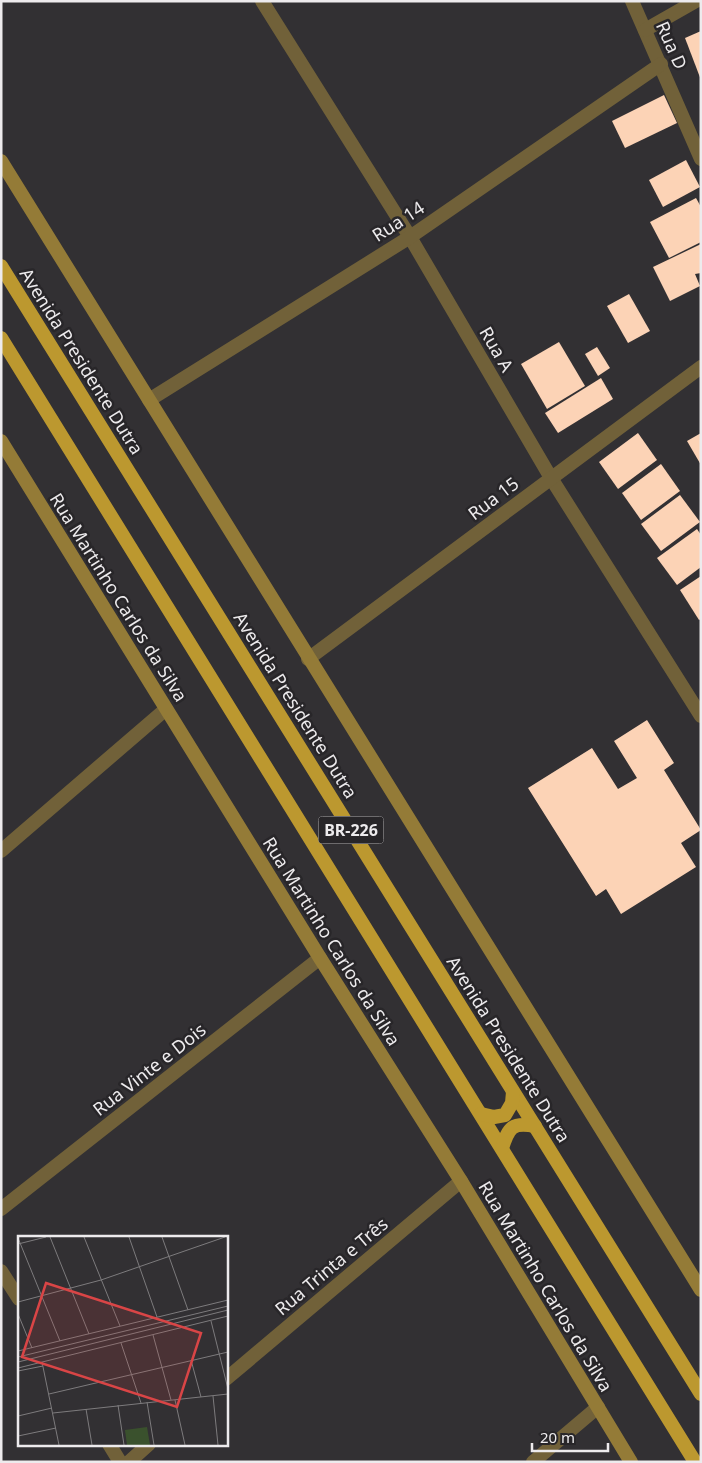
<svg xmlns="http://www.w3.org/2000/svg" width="702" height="1463" viewBox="0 0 702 1463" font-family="'Noto Sans',sans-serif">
<rect width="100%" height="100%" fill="#323033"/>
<g fill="#fcd3b6">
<path d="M701,31v49l-16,-42z"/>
<path d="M664,95l13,28 -52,25 -13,-27z"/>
<path d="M686,160l14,27 -37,20 -14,-27z"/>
<path d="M696,198l5,9v35l-32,16 -19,-36z"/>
<path d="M701,244v29l-6,1 5,12 -30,15 -17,-34z"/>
<path d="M629,294l21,37 -22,12 -21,-37z"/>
<path d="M559,342l26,44 -38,23 -26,-45z"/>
<path d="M597,347l13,21 -12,8 -13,-22z"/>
<path d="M601,378l12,21 -55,34 -13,-20z"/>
<path d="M638,433l19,27 -39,29 -19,-27z"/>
<path d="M701,433v32l-14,-24z"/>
<path d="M661,464l19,27 -39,29 -19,-27z"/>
<path d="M680,495l20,27 -39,29 -20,-27z"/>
<path d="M697,529l4,6v32l-24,18 -20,-27z"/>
<path d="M701,576v43l-2,1 -19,-30z"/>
<path d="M647,720l27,43 -10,7 37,60 -20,13 15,24 -75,47 -15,-25 -10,7 -68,-108 64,-40 26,41 19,-11 -23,-37z"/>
</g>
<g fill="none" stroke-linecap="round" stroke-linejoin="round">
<g stroke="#716139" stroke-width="14">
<path d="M262,1l148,236 141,241 150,238"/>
<path d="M632,1l69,158"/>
<path d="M645,30l51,-29"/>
<path d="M149,400l261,-163 251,-173"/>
<path d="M308,659l393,-292"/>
<path d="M1,851l165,-142"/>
<path d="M1,1209l319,-251"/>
<path d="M1,1271l18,28"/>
<path d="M226,1379l235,-198"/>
<path d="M109,1444l11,18"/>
<path d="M129,1462l20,-18"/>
<path d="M533,1462l65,-55"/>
</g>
<g stroke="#947b37" stroke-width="14">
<path d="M1,161l700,1129"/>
<path d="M1,441l319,517 141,223 170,281"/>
</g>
<g stroke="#bc982f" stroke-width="14">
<path d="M1,266l700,1128"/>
<path d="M1,338l694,1124"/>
<path d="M481,1114l13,3 11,-2 7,-12 1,-11"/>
<path d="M502,1148c7,-21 10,-26 33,-22"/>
</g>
</g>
<g text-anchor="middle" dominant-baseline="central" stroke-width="5" stroke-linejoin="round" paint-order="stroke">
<rect fill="#282629" stroke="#b2b0b2" stroke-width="1" x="318.5" y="816.5" width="65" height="27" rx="4"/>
<g font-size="16" font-weight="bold" fill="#edebed">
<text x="351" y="830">BR-226</text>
</g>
<g font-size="18" fill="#edebed" stroke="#282629">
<text transform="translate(672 45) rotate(66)">Rua D</text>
<text transform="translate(398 221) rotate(-33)">Rua 14</text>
<text transform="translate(497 349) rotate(60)">Rua A</text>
<text transform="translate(82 361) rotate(58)">Avenida Presidente Dutra</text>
<text transform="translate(493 498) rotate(-37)">Rua 15</text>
<text transform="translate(119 597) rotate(58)">Rua Martinho Carlos da Silva</text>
<text transform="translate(296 705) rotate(58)">Avenida Presidente Dutra</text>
<text transform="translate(332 941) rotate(58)">Rua Martinho Carlos da Silva</text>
<text transform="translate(509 1049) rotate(58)">Avenida Presidente Dutra</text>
<text transform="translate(149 1069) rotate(-38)">Rua Vinte e Dois</text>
<text transform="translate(331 1266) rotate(-40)">Rua Trinta e Três</text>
<text transform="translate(546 1286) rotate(59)">Rua Martinho Carlos da Silva</text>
</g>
</g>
<g transform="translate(18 1236)">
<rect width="210" height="210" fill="#323033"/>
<path d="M129,191l3,18h-23l-2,-15z" fill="#3a512d"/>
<path fill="none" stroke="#7d7b7d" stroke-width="1" d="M32,1l39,97M66,1l36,89M111,1l28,80M144,1l26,73M0,2l42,103M0,8l28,-7M0,66l83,-22 124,-43M0,78l14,34M193,85l17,68M135,99l18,65M103,107l20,60M0,115l210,-51M0,121l210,-51M173,124l10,37M0,126l210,-52M24,126l17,83M0,132l210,-52M0,135l25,-5M31,158l179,-42M195,160l5,49M157,164l10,45M129,166l7,43M100,169l6,40M68,173l6,36M35,177l175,-19M0,180l34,-8M0,200l38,-8"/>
<path fill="#d94546" fill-opacity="0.15" stroke="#d94546" stroke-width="2.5" d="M28,47l155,50 -24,74 -155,-50z"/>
<rect width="210" height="210" fill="none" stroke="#edebed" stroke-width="2.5"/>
</g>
<rect width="702" height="1463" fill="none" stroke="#edebed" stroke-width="5"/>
<path d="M532 1443v8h76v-8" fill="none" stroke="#edebed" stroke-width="2.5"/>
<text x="540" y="1443" font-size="15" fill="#edebed" stroke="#282629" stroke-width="4" paint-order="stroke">20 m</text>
</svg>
